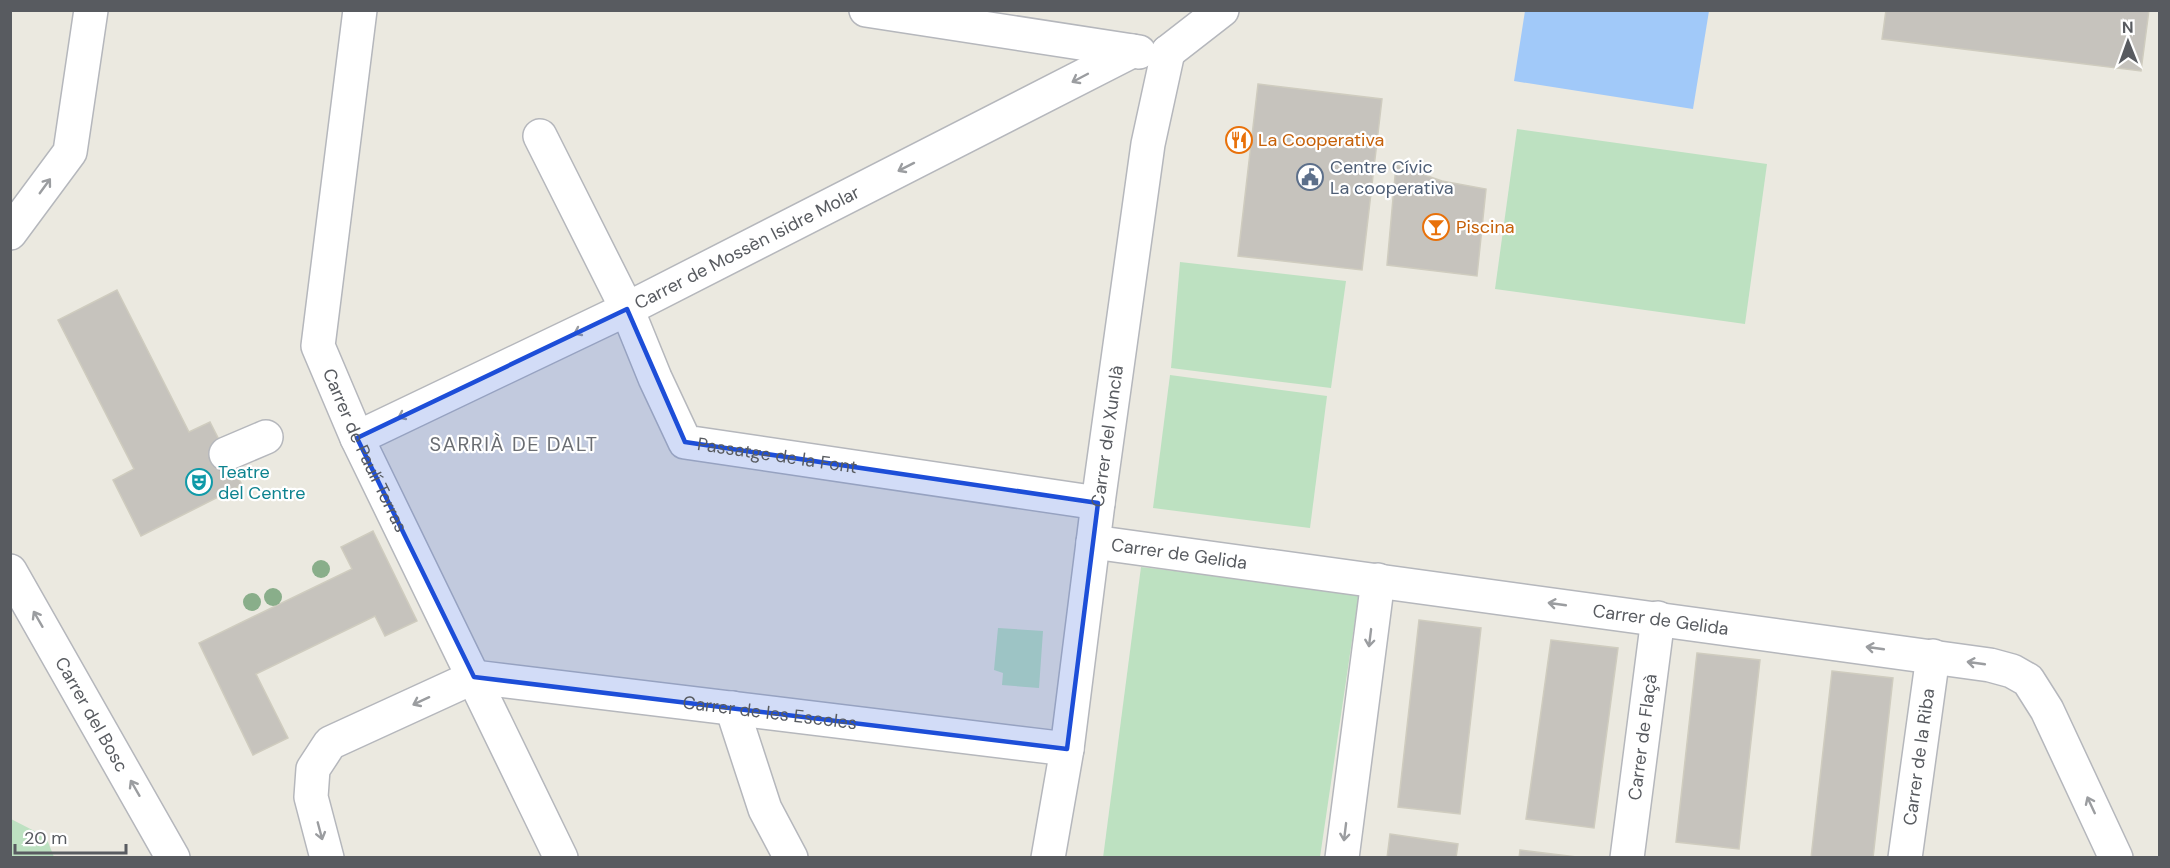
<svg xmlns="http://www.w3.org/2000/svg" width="2170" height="868" viewBox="0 0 2170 868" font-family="'DM Sans',sans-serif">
<rect width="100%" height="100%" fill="#ebe9e0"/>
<g fill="#bde1c1">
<path d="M1517,129l250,35 -22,160 -250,-35z"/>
<path d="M1180,262l166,19 -15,107 -160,-20z"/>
<path d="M1170,375l157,21 -17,132 -157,-20z"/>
<path d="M1141,567l218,26 -39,264 -217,1z"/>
<path d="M998,628l45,3 -4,57 -37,-3 1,-12 -9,-3z"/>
<path d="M11,819l35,18 8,20h-43z"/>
</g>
<path fill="#a1c9f9" d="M1525,11h184l-16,98 -179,-28z"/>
<g fill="#c6c3bd" stroke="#cfccbf" stroke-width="1.5">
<path d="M1886,10h263l-8,61 -259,-32z"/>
<path d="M1258,84l124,15 -20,171 -124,-14z"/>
<path d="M1396,165l46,16 44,8 -9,87 -90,-11z"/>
<path d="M117,290l72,142 21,-10 32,63 -101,51 -28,-56 21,-11 -76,-149z"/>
<path d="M373,531l44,90 -32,15 -10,-20 -119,58 32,64 -35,17 -54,-112 153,-74 -11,-22z"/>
<path d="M1419,620l62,8 -21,186 -62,-7z"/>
<path d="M1551,640l67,8 -24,180 -68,-9z"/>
<path d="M1697,653l63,7 -21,189 -63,-7z"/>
<path d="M1832,671l61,7 -20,180h-62z"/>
<path d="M1390,834l68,10 -2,14h-69z"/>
<path d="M1520,850l65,8h-66z"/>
</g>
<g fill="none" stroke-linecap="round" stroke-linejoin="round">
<defs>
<g id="minor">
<path id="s1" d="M360,10l-42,336 39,92 204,420"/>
<path d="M866,10l273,42"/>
<path d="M1168,52l54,-42"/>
<path id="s2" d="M540,136l87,173 28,69 30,64 413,61"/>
<path d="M10,233l60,-81 21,-142"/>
<path id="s3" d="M357,438l270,-129 505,-258"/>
<path d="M226,454l40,-17"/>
<path id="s4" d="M1093,542l897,123 22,6 16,9 19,30 69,148"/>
<path id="s5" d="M10,571l163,287"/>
<path id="s6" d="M474,677l593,72"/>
<path d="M732,708l33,101 26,49"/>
<path d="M327,858l-16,-61 2,-28 17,-26 144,-66"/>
<path id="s7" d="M1048,858l19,-109 31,-246 50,-359 20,-92"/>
<path d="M1342,858l36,-278"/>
<path id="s8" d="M1627,858l31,-240"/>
<path id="s9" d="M1905,858l28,-202"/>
</g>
</defs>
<use href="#minor" stroke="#b5b7bc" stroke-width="36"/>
<use href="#minor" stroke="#fff" stroke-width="33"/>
</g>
<g fill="#89ae8a">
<circle cx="321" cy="569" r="9"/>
<circle cx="273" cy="597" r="9"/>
<circle cx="252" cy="602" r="9"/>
</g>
<defs><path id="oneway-shaft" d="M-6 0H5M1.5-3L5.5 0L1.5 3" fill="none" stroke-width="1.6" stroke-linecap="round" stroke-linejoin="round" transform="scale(1.5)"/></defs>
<g stroke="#9b9da0">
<use href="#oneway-shaft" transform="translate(1080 78) rotate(152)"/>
<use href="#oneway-shaft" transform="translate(906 167) rotate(153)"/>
<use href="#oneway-shaft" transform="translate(45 186) rotate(-54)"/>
<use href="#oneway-shaft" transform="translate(582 330) rotate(154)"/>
<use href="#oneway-shaft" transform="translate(406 414) rotate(154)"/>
<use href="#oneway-shaft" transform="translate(1557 604) rotate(-172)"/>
<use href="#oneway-shaft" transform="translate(38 619) rotate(-120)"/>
<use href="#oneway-shaft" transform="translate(1370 638) rotate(97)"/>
<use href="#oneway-shaft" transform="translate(1875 648) rotate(-172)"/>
<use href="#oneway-shaft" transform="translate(1976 663) rotate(-172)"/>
<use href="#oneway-shaft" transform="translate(421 701) rotate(155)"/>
<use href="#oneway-shaft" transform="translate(135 788) rotate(-120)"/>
<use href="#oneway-shaft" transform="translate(2091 805) rotate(-115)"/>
<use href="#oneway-shaft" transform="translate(320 831) rotate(75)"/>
<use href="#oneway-shaft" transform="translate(1345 832) rotate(97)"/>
</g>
<path fill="#1d4ed8" fill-opacity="0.2" stroke="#1d4ed8" stroke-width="4.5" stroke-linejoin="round" d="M627,309l58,133 413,61 -31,246 -593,-72 -117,-239z"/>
<defs>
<symbol id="restaurant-ring" viewBox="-11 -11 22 22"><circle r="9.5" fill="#fff" stroke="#e8710a" stroke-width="1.5"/><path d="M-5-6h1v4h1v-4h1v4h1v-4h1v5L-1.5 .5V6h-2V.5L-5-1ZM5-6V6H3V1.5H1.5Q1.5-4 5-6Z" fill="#e8710a"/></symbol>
<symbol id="civic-ring" viewBox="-11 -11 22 22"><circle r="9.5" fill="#fff" stroke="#5c6f8a" stroke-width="1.5"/><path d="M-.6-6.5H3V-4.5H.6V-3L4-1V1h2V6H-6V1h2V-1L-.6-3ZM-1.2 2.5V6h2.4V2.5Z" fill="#5c6f8a"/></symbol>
<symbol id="bar-ring" viewBox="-11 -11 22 22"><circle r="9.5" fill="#fff" stroke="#e8710a" stroke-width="1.5"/><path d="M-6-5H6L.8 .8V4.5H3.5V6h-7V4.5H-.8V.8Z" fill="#e8710a"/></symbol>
<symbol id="theatre-ring" viewBox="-11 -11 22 22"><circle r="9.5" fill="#fff" stroke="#0f9aa8" stroke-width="1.5"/><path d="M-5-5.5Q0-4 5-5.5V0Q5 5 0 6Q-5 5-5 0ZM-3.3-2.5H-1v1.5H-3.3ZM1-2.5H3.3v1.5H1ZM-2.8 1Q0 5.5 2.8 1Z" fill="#0f9aa8"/></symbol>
</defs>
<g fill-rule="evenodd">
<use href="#restaurant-ring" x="1224" y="125" width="30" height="30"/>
<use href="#civic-ring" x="1295" y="162" width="30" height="30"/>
<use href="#bar-ring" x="1421" y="212" width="30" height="30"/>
<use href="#theatre-ring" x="184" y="467" width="30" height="30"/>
</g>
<g text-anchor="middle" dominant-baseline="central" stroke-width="4.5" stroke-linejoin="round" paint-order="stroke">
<g font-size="18" fill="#c56008" stroke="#fff" text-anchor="start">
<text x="1258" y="140">La Cooperativa</text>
<text x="1456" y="227">Piscina</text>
</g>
<g font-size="18" fill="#4e5e75" stroke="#fff" text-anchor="start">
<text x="1330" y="167">Centre Cívic<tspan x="1330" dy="21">La cooperativa</tspan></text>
</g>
<g font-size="18" fill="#585b60" stroke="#fff">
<text stroke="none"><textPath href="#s3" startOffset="434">Carrer de Mossèn Isidre Molar</textPath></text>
<text stroke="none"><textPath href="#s7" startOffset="426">Carrer del Xunclà</textPath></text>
<text stroke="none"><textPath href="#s1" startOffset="453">Carrer de Paulí Torras</textPath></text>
<text stroke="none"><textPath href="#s2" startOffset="432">Passatge de la Font</textPath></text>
<text stroke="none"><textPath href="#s4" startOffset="87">Carrer de Gelida</textPath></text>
<text stroke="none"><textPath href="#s4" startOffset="573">Carrer de Gelida</textPath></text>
<text stroke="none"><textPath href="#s6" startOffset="298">Carrer de les Escoles</textPath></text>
<text stroke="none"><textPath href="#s5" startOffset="165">Carrer del Bosc</textPath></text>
<text stroke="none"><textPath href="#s8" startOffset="122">Carrer de Flaçà</textPath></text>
<text stroke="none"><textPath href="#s9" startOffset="102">Carrer de la Riba</textPath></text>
</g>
<g font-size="18" fill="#0d838f" stroke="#fff" text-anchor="start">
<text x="218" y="472">Teatre<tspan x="218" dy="21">del Centre</tspan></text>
</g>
<g font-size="20" letter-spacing="1.5" fill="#6a6d72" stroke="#fff">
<text x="514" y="444">SARRIÀ DE DALT</text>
</g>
</g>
<rect width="2170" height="868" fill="none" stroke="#585b60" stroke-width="24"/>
<g transform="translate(2128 42) rotate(359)" stroke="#ffffff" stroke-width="4.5" paint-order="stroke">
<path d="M0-4.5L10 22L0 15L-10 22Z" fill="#585b60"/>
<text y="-9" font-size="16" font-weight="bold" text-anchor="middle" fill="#585b60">N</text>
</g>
<path d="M15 844v9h111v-9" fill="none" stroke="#585b60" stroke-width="3"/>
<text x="24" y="844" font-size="18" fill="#585b60" stroke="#ffffff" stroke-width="4.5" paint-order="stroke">20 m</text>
</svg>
